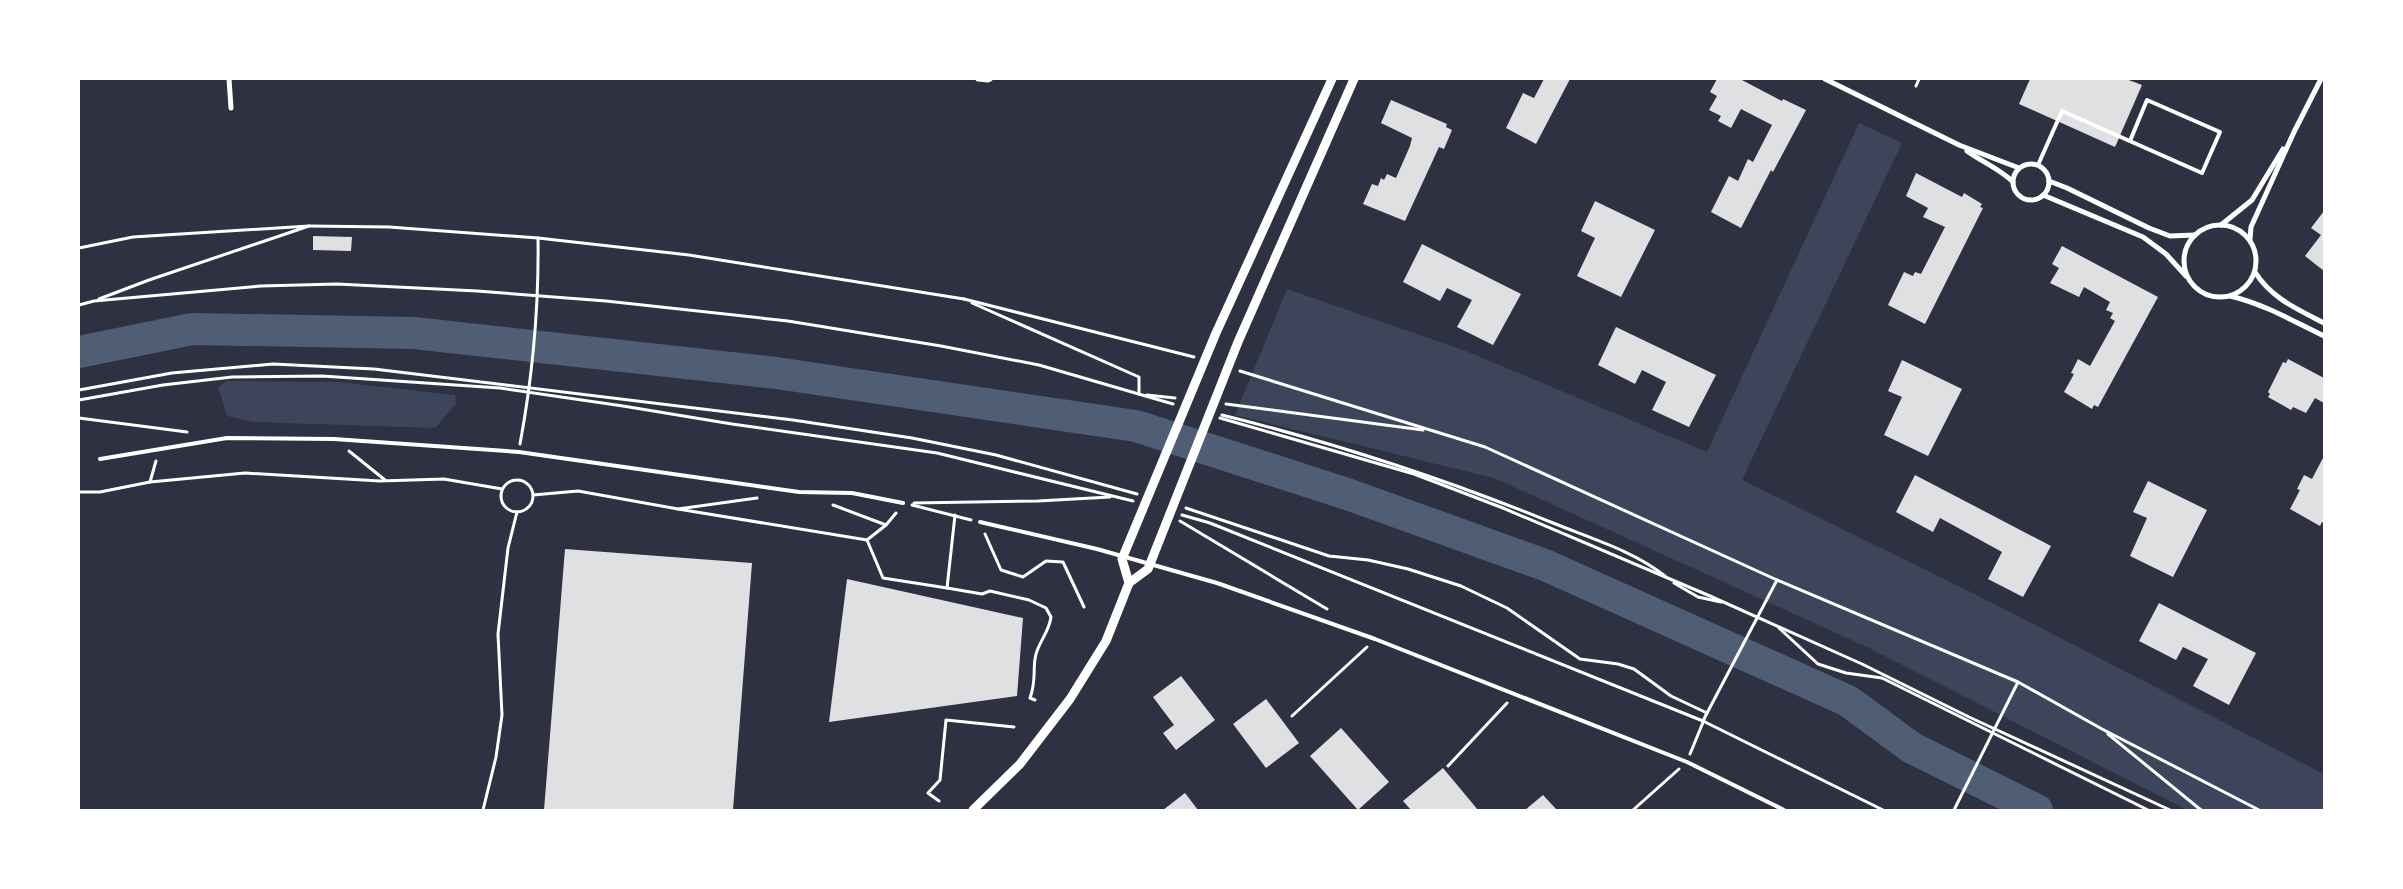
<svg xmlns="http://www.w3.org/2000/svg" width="2403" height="889" viewBox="0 0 2403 889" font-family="'Alegreya Sans',sans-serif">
<rect width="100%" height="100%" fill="#2d3142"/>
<g fill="#3c4559">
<path d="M1859,123l43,20 -160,337 235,115 347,179v36h-137l-320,-163 -373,-169 -259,-63 52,-126 179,62 241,101z"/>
<path d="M227,381l112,1 116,13 1,9 -21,24 -182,-6 -26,-6 -9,-29z"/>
</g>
<path fill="#4f5d75" d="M316,322l48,2 12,10 -8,9 -56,-2 -8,-9z"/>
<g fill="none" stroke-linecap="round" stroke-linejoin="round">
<path stroke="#4f5d75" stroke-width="32" d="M79,352l113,-23 222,4 362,40 360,53 211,68 198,71 303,136 64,47 125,62"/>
</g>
<g fill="#e0e0e3">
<path d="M1544,79h26l-34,65 -30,-16 17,-35 11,5z"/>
<path d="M1717,79h23l42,22 1,-2 23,11 -33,62 -2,-2 -30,58 -30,-16 18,-36 9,5 10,-22 5,3 19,-37 -31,-16 -10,19 -13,-7 3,-5 -12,-6 8,-14 -7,-4z"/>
<path d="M2030,79h96l16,6 -27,62 -96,-43z"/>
<path d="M1391,100l56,24 -1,3 6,3 -8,19 -5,-2 -34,74 -42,-17 9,-20 6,2 3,-8 3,2 3,-6 9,4 14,-32 2,-8 -31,-15z"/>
<path d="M1916,173l46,24 2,-4 18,11 -2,3 3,1 -58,116 -37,-19 16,-33 9,4 2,-4 6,2 24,-47 -22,-10 5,-9 -22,-12z"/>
<path d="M1595,201l60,29 -34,67 -44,-21 18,-38 -14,-7z"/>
<path d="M2324,211v60l-19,-15 16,-21 -10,-7z"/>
<path d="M313,236l39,1 -1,14 -38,-1z"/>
<path d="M1422,244l99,50 -28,51 -36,-18 15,-27 -25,-12 -7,13 -37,-19z"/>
<path d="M2062,246l96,51 -60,110 -4,-2 -2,4 -28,-17 10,-18 -3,-1 7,-14 12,7 25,-45 -5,-3 3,-5 -7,-3 4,-8 -26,-15 -5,10 -29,-14 9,-15 -7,-4z"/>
<path d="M1616,327l100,48 -27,52 -37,-17 14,-28 -24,-12 -7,14 -37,-19z"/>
<path d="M2288,359l36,19v25l-9,-5 -9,15 -13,-6 -2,3 -23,-13 2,-3 -2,-2 15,-30 3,1z"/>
<path d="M1902,360l60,29 -34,67 -44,-21 18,-38 -14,-6z"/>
<path d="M2324,456v67l-2,-1 -2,4 -30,-17 10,-19 -3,-1 7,-14 8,4z"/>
<path d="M1915,475l136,71 -28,51 -35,-18 14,-27 -62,-34 -7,14 -37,-20z"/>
<path d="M2148,481l59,29 -34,67 -43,-21 17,-38 -14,-6z"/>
<path d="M565,549l187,14 -19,247h-189z"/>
<path d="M847,579l176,39 -6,78 -188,26z"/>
<path d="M2159,603l97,50 -27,52 -36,-19 15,-27 -25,-12 -7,13 -37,-19z"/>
<path d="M1181,676l34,44 -39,30 -13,-17 11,-8 -21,-28z"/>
<path d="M1266,699l33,44 -33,25 -33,-44z"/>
<path d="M1341,728l48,54 -31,28 -48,-54z"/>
<path d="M1443,768l35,42h-67l-8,-9z"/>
<path d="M1185,793l13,17h-35z"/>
<path d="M1543,795l14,15h-32z"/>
</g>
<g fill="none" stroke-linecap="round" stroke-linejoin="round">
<g stroke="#fff" stroke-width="3">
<path d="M1916,86l3,-7"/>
<path d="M309,226l80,1 149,11 151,17 275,44"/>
<path d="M79,248l54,-11 176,-11 -160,54 -50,19"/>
<path d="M964,299l230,58"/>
<path d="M972,303l167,74v17"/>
<path d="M79,305l15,-4 167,-15 76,-2 140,7 129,10 182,20 153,25 98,19 134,39"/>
<path d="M1240,371l245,76 292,133 241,102 84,47 157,81"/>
<path d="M79,390l93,-17 101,-9 101,5 419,51 119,18 84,17 141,39"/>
<path d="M1147,395l28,3"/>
<path d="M79,400l84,-15 69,-8 90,-1 178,12 123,18 109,18 205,29 196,48"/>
<path d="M1226,404l197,26"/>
<path d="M1222,415c113,28 223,64 331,108 37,15 81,28 112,53"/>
<path d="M79,418l108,14"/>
<path d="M1220,418l194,56 89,34 207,88 152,68 107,53 201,93"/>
<path d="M520,444c13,-70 19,-135 18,-206"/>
<path d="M349,451l36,29"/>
<circle cx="517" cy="496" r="16"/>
<path d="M150,482l6,-21"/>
<path d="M79,492h21l50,-10 95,-9 135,8 64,-2 58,10"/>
<path d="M533,495l45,-4 100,18 79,-11"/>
<path d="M914,503l124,-2 72,-4"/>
<path d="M833,505l53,20"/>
<path d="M912,505l59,15"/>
<path d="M1186,508l143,48 39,4 40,9 53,17 46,22 73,51 38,5 16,5 37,27 36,17 -4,8"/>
<path d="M678,509l189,31 19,-15 10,-12"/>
<path d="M955,515l-8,73 35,6 8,-3 39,9 17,8 5,9c-2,15 -11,23 -15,37 -4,16 1,25 -6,44l5,2"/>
<path d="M1182,515l28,8 493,198 180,89"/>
<path d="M1180,521l147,88"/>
<path d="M985,534l16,36 22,7 23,-16 17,1 21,45"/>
<path d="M867,540l16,38 64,10"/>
<path d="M1674,583l24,14 23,5"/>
<path d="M1779,628l39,36 28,9 36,5 266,132"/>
<path d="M1706,715l71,-135"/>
<path d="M1292,716l75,-69"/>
<path d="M2108,734l93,76"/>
<path d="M1690,754l14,-34"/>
<path d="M1448,766l59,-63"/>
<path d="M939,801l-11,-8 12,-13 6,-60 68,7"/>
<path d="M483,810l13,-53 6,-42 -4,-81 10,-86 9,-36"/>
<path d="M1633,810l46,-41"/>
<path d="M1954,810l64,-128"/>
</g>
<g stroke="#fff" stroke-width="4">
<path d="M2038,165l24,-54 140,62 18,-41 -73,-32 -17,41"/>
<path d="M100,459l127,-21 107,1 185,13 280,40 53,1 51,10"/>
<path d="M980,522l117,27 120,34 158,56 312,123 97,48"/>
</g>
<g stroke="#fff" stroke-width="5">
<path d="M229,79l2,29"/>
<path d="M978,79l10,1 2,-1"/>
<path d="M1825,79l134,66 60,23"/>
<path d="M1967,151c15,11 33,18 46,31"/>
<circle cx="2031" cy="182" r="18"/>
<path d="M2049,181l18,7 82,40 21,8 25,-1"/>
<path d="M2043,195l100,42 23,17 20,22"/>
<circle cx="2220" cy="261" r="36"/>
<path d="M2221,225l31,-25 31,-51"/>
<path d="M2250,240l1,-13 43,-95 27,-53"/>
<path d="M2255,272c16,26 42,37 69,51"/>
<path d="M2230,296c34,8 63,25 94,40"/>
</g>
<g stroke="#fff" stroke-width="9">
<path d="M1129,583l-7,-24 94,-226 116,-254"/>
<path d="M973,810l47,-46 50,-65 36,-58 23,-58 19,-14 90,-227 116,-263"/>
</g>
</g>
<rect width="2403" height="889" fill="none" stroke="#ffffff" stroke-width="160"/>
</svg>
